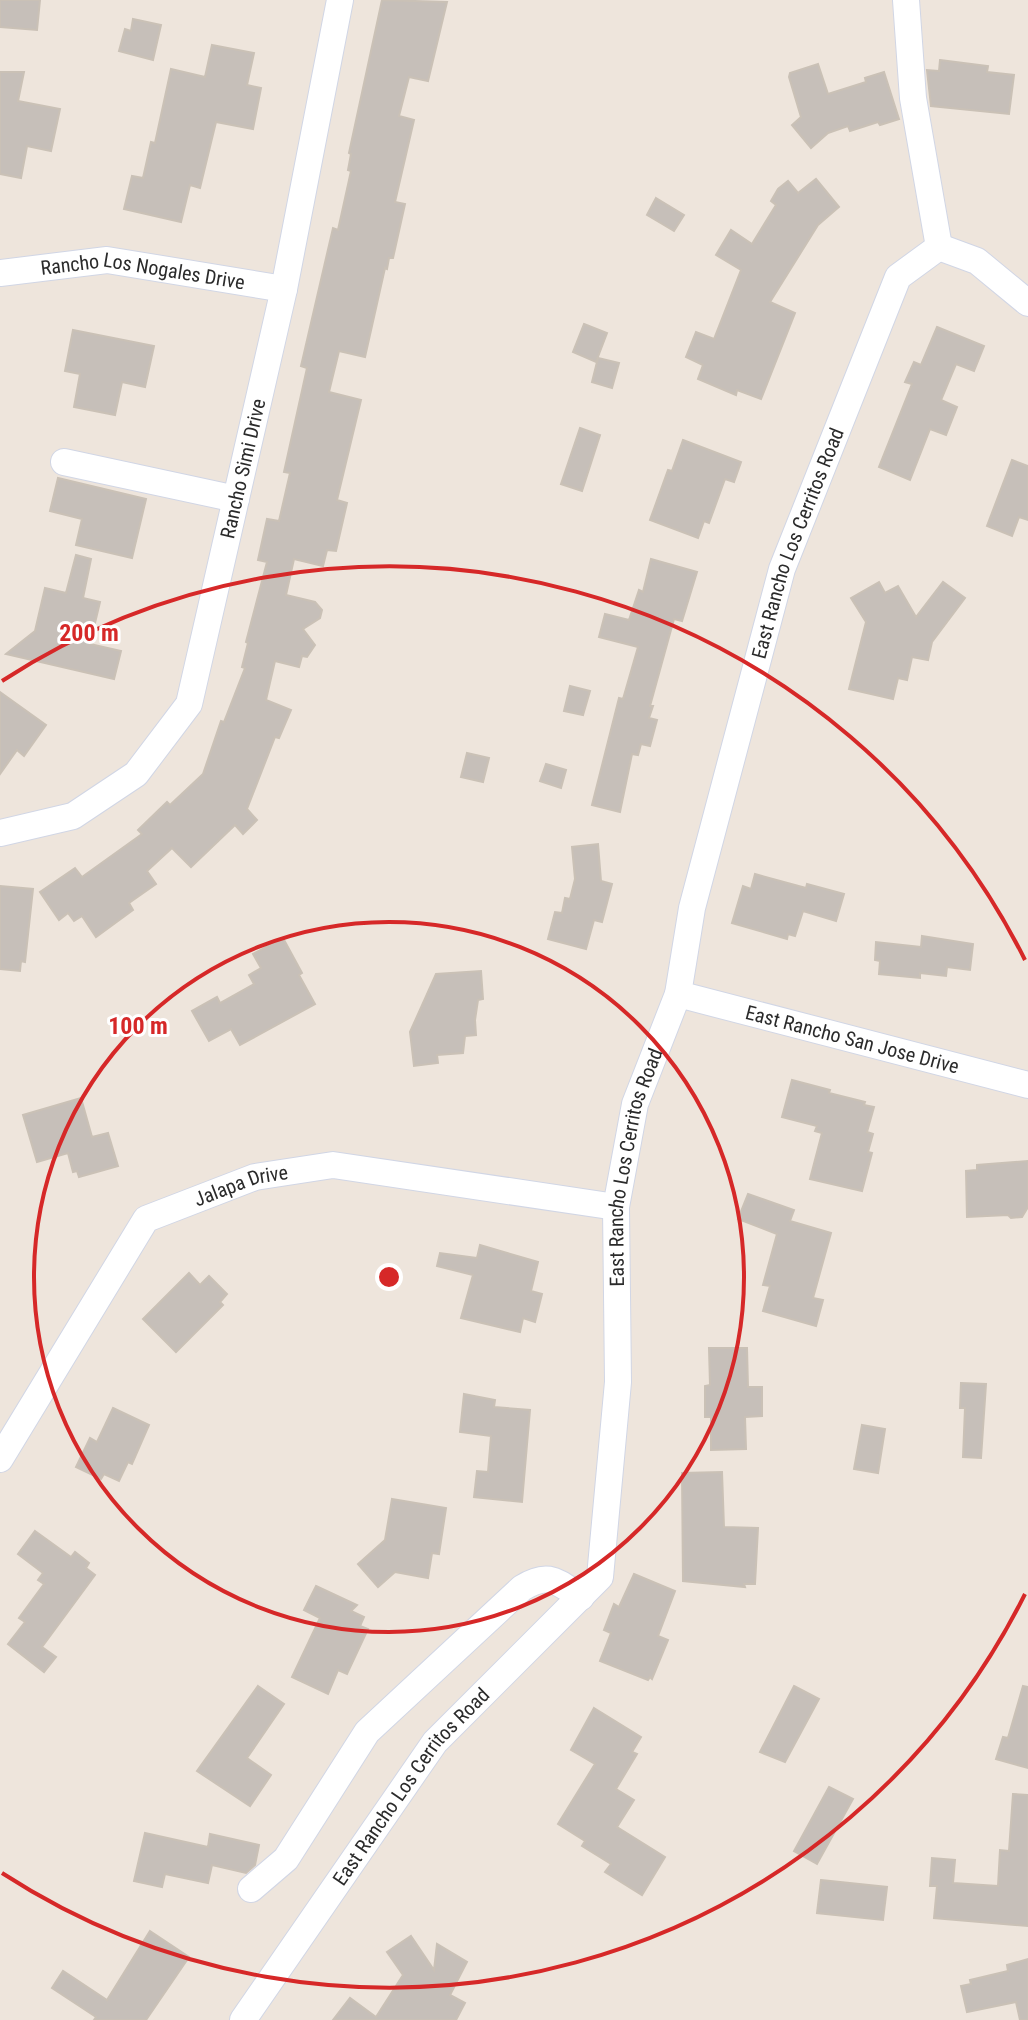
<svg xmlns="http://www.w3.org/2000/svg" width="1028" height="2020" viewBox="0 0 1028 2020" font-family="'Roboto Condensed',sans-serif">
<rect width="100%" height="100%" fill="#eee5dc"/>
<g fill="#c6bfb9" stroke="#cac1b6" stroke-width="2">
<path d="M0,0h40l-3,30 -37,-3z"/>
<path d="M382,0l65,2 -19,79 -19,-4 -10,39 15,4 -19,82 10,2 -12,54h-4l-2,11 -2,-1 -20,89 -26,-6 -10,41 32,8 -24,100 10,3 -11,48 -9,-1 -4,16 -29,-7 -8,36 29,7 7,8 -2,8 -17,11 12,16 -8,12 -5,-1 -3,11 -24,-6 -9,39 25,10 -12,28 -4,-1 -28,72 10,11 -14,14 -8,-9 -44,42 -19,-19 -25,23 9,13 -27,19 4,7 -37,27 -14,-21 -8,5 -6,-8 -9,7 -19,-28 35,-24 7,9 60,-43 -4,-4 29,-28 3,3 33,-31 18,-53 3,1 21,-54 -3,-1 6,-24 -2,-1 21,-80 -9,-2 9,-41 12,2 11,-48 -6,-1 23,-104 -6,-2 32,-138 5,2 13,-59 -3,-1 3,-16 -2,-1z"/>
<path d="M133,19l28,6 -8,35 -34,-9 6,-22 6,2z"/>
<path d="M212,45l42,8 -7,32 14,3 -8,41 -37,-7 -16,66 -10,-3 -9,37 -57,-13 8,-33 11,2 8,-36 4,1 16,-74 34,8z"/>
<path d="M940,60l48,6 -1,6 27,3 -5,39 -78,-8 -4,-36 12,1z"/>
<path d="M818,64l10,30 38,-12 -1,-4 19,-6 15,47 -19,6 -2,-3 -28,9 -2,-5 -20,7 -17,15 -19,-23 9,-8 -12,-40 1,-4z"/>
<path d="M0,72h24l-6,29 42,8 -9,42 -24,-5 -6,32 -21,-4z"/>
<path d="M816,179l23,28 -21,18 -48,77 25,11 -34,86 -24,-9 -1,5 -38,-16 5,-14 -17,-8 10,-25 18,7 27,-69 -25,-15 15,-25 21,14 24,-39 -5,-4 7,-12 10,-8 10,12z"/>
<path d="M656,198l28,17 -10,16 -27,-16z"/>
<path d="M584,324l23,9 -11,29 -23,-10z"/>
<path d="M937,327l47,19 -10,25 -18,-7 -15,36 16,7 -11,28 -16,-6 -20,51 -31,-13 33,-83 -7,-2 9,-20 7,3z"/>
<path d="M73,330l81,16 -9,41 -23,-5 -7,33 -41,-8 6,-33 -15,-3z"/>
<path d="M598,358l21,5 -7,25 -20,-6z"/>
<path d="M580,428l20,7 -18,56 -21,-7z"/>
<path d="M683,440l58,22 -7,20 -9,-3 -16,44 -5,-2 -6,17 -48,-18 18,-50 4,1z"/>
<path d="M1012,460l16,6v54l-9,-3 -7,19 -25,-10z"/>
<path d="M58,478l88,21 -14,59 -56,-13 6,-26 -32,-8z"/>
<path d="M76,555l15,4 -8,39 17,4 -10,42 31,7 -7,28 -108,-25 29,-23 10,-43 21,5z"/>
<path d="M651,559l46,13 -15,49 -8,-2 -24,87h3l-4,12 8,2 -7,26 -9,-2 -3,11 -6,-1 -12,58 -28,-7 27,-107 4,1 15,-52 -39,-10 6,-23 24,6 10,-30 4,2z"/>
<path d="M879,582l6,11 13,-7 18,31 27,-35 22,16 -33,44 -4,18 -16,-3 -5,23 -9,-2 -5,21 -44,-10 17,-67 -15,-24z"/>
<path d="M570,686l20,5 -7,24 -19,-4z"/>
<path d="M0,692l46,33 -22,31 -7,-6 -17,24z"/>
<path d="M467,753l22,5 -6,24 -22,-5z"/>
<path d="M546,764l20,6 -5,18 -21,-7z"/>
<path d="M598,844l3,37 11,3 -10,38 -8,-2 -8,29 -38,-10 7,-27 7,1 3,-15 5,1 5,-20 -3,-32z"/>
<path d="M755,874l51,14 1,-4 37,10 -8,27 -33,-10 -8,25 -7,-2 -1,5 -55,-16 11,-37 8,3z"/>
<path d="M0,886l33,3 -8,73 -4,-1 -1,10 -20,-2z"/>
<path d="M922,936l51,8 -3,26 -23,-3 -1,9 -26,-3v5l-41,-4 1,-13 -5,-1 1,-18 45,5z"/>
<path d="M283,938l19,35 -3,2 16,29 -75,41 -9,-16 -22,12 -17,-30 25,-14 3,6 34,-19 -5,-9 12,-7 -8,-14z"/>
<path d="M481,971l2,28 -5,1 -3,20 1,15 -11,1 -2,17 -26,2 1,8 -24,3 -4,-34 26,-58z"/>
<path d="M792,1080l38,10 -1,3 36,9 -1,3 10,2 -7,25 6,2 -5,18 4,1 -10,38 -52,-12 12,-46 -7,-2 2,-5 -35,-9z"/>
<path d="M81,1098l11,39 16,-4 10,33 -39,11 -2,-6 -4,1 -5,-19 -31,9 -14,-47z"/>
<path d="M1028,1161v46l-6,10 -11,1 -3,-3 -41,2 -1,-46 11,-1v-5z"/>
<path d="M748,1194l46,16 -4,11 41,12 -18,65 10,2 -7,26 -53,-15 7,-25 -7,-1 14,-51 -39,-15z"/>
<path d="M480,1245l58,17 -7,29 11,3 -7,28 -12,-4 -3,14 -59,-14 12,-43 -36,-9 3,-13 37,5z"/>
<path d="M189,1273l11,12 9,-9 18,18 -7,8 3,3 -47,47 -33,-33z"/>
<path d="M709,1348h38l1,39h14v29l-17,1 1,32 -35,1v-33h-6v-31l5,-1z"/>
<path d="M961,1383l25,1 -5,74 -18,-1 2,-49h-5z"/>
<path d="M464,1394l31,6 -1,7 36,3 -8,92 -48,-5 3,-26 11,1 3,-36 -31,-4z"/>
<path d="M113,1408l36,17 -17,39 -4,-2 -9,19 -15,-7 -3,5 -25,-12 14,-29 7,4z"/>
<path d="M862,1425l23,4 -7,44 -24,-4z"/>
<path d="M722,1472l2,55 34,1 -3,56h-11l1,3 -62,-6 -1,-108z"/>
<path d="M392,1499l54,9 -7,46 -7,-1 -4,25 -33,-6 -17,15 -20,-23 27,-24z"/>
<path d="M35,1531l36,26 4,-5 14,11 -3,5 9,7 -53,72 14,10 -12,15 -36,-28 17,-22 -6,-4 25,-34 -6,-4 5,-7 -25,-19z"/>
<path d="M634,1574l41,17 -17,45 10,4 -16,39 -2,-2 -2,3 -48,-19 11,-28 -7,-3 10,-26 5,3z"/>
<path d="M316,1586l41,19 -6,6 13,6 -4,9 8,3 -21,45 -9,-4 -10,24 -36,-17 28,-59 -16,-8z"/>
<path d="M258,1686l26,18 -37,54 24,17 -21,31 -53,-35z"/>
<path d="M794,1686l25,13 -34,63 -25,-10z"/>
<path d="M1023,1686l5,1v81l-32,-9 7,-22 5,1z"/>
<path d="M594,1708l47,29 -9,15 5,2 -21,35 18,11 -17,27 48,30 -23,38 -37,-23 6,-8 -29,-18 3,-5 -27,-17 37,-60 -24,-14z"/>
<path d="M829,1787l24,12 -36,65 -23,-13z"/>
<path d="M1013,1794l15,1v131l-94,-8 3,-32h-7l2,-28 23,2 -2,23 45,3 2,-36 9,1z"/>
<path d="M145,1833l63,14 2,-13 49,11 -4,20 -9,8 -34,-8 -4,18 -43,-9 -3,13 -28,-6z"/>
<path d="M821,1880l66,7 -4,33 -66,-7z"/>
<path d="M150,1931l39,26 -43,63h-52l2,-3 -44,-29 11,-17 44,29z"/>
<path d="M411,1936l23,34 3,-26 30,18 -17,33 15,8 -9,17h-123l17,-22 26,19 27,-42 -16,-23z"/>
<path d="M1028,1959v61h-8l-4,-18 -49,10 -6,-26 10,-2 -1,-4 38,-9 -1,-6z"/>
</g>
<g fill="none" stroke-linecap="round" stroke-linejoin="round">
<defs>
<g id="minor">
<path d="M906,0l7,98 26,149"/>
<path d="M939,247l38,14 51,42"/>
<path id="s1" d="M0,273l107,-13 177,29"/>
<path d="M64,462l172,37"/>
<path id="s2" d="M0,833l73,-17 63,-42 53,-70 95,-415 56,-289"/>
<path id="s3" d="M678,994l350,91"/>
<path id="s4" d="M0,1459l146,-240 109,-42 78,-12 283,42"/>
<path d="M251,1889l35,-30 81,-127 155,-144c27,-17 35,-6 59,9"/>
<path id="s5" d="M243,2020l192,-278 165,-165 18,-195 -2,-175 19,-103 43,-110 14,-86 90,-339 116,-292 41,-30"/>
</g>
</defs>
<use href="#minor" stroke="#d1d6e5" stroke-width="28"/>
<use href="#minor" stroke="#fff" stroke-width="26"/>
</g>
<g fill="none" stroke="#d62828" stroke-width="4">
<circle cx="389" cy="1277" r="355"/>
<path d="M1025 1594A711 711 0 0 1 2 1873M2 681A711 711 0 0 1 1025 960"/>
</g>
<g text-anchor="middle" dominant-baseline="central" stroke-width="6" stroke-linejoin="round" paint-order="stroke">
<g font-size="20" fill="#2b2b2b" stroke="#fff">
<text stroke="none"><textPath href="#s1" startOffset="144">Rancho Los Nogales Drive</textPath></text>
<text stroke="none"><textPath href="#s2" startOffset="480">Rancho Simi Drive</textPath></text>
<text stroke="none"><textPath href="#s5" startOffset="1632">East Rancho Los Cerritos Road</textPath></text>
<text stroke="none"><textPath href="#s3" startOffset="180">East Rancho San Jose Drive</textPath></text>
<text stroke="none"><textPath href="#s5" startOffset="984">East Rancho Los Cerritos Road</textPath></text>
<text stroke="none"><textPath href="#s4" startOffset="382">Jalapa Drive</textPath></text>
<text stroke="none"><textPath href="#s5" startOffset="288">East Rancho Los Cerritos Road</textPath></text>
</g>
</g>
<circle cx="389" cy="1277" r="12" fill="#d62828" stroke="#fff" stroke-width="4"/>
<g font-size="24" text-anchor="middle" font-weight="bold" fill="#d62828" stroke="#fff" stroke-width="6" stroke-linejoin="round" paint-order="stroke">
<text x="89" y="641">200 m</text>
<text x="138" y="1034">100 m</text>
</g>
</svg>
